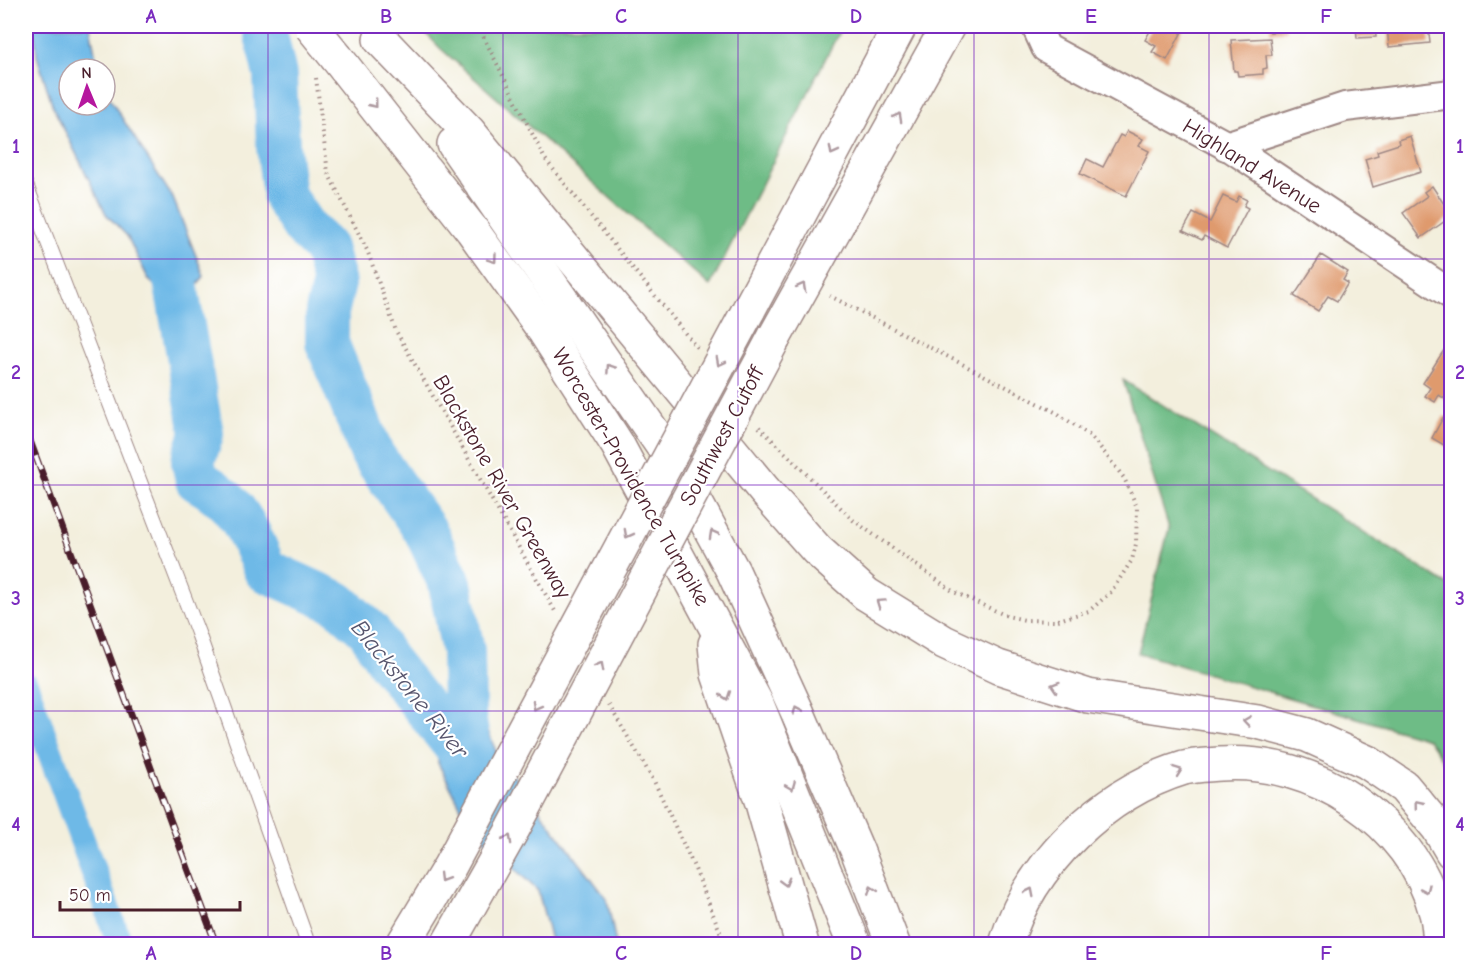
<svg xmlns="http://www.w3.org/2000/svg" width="1477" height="970" viewBox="0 0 1477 970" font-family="'Comic Neue',sans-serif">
<rect width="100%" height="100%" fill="#fff"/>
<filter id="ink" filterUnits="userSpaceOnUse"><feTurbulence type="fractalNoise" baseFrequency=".0167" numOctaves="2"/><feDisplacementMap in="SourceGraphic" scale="12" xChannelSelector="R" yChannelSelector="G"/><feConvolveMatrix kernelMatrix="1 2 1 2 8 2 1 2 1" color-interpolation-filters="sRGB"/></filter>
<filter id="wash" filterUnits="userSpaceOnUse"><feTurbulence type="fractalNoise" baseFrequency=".008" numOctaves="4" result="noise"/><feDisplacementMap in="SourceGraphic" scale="24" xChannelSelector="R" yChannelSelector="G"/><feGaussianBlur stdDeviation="1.35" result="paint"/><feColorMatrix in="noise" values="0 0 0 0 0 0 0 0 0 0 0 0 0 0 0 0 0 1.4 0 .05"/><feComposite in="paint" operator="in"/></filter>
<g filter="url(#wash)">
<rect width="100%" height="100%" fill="#f3efdd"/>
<g fill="#6ebc86" stroke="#5c6e58" stroke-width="1.5">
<path d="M419,26h423l-132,260 -270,-238z"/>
<path d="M1123,380l328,207v186l-23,-34 -290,-86 31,-125z"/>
</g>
<g fill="#6eb9e7" stroke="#5c6c89" stroke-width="1.5">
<path d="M34,26h56l8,43h-29v36h36v-14l68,107 31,78c-11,19 -20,19 -40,18l-15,-14 -22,-44 -21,-22 -53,-107 -16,-51z"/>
<path d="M471,686l26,68 110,145 9,45h-64l-14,-53 -67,-64 -33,-64v-40l13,-29z"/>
</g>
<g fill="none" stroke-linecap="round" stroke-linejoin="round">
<path stroke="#6eb9e7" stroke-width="26" d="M26,686l94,258"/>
<g stroke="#6eb9e7" stroke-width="44">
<path d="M264,26l11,49 3,71 6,50 20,31 21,21 9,35 -7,29v31l45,111 53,76 25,54 13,67 1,64 5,32"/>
<path d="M158,241l17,39 27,154 -9,27 4,19c41,22 51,49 68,90l73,33 31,28 19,31 83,104"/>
</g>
</g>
<g id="blocks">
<g fill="#df9a6d">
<path d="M1153,26h32l-18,34 -15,-8 4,-6 -11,-6z"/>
<path d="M1270,26h15l1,5 -16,1z"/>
<path d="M1356,26h19l1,11 -19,1z"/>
<path d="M1387,26h41l2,17 -41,4z"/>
<path d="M1270,38l2,17h-6l1,13 -4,1v5l-25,2 -1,-5h-3l-3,-31z"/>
<path d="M1127,131l16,8 -4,7 10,5 -23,45 -46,-22 7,-15 16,8 17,-32 4,2z"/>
<path d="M1410,136l11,36 -48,15 -8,-28 13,-4 -1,-4 22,-7 -1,-4z"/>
<path d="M1432,186l20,30 -31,22 -18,-25 24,-17 -3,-4z"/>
<path d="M1223,196l13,6 3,-6 8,4 -3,6 4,2 -21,40 -23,-12 -2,4 -19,-9 10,-18 17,9z"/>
<path d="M1321,255l27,17 -5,8 5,3 -11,18 -9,-5 -10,15 -24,-15z"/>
<path d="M1444,350l8,5v39l-5,6 -8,-5 -4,7 -10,-6 5,-8 -7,-5z"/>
<path d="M1444,416l8,4 -3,28 -17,-10z"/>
</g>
</g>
</g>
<g filter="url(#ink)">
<use href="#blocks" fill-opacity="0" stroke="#9e8784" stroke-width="1.5"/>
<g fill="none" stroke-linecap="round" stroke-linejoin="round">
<defs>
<path id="service" d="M26,185l172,448 110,311"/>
<g id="minor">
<path d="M1036,26l10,22 187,101 219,146"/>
<path d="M1226,146l119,-39 107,-13"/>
</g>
<g id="primary">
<path d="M748,311l152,-285"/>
<path d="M774,338l174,-312"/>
</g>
<g id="motorway">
<path d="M380,39l89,93 295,358 53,60 49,44 78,48 54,25 90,29 170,26 49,13 60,27 37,25 34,41 14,24"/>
<path d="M337,58l135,172 73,102 72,112 140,260 97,240"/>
<path d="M454,144l221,320 58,107 64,140 60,139 36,94"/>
<path d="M715,644l3,30 44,129 40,141"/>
<path d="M1006,944c23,-80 99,-152 178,-176 11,-3 25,-3 36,-4 93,-7 192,57 216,149 3,10 3,21 4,31"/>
</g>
</defs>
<use href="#service" stroke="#9e8784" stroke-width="16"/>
<use href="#minor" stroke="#9e8784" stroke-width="32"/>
<use href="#primary" stroke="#9e8784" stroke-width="36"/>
<use href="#motorway" stroke="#9e8784" stroke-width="36"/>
<g stroke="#9e8784" stroke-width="4" stroke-dasharray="1.5 4.5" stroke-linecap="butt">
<path d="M478,26l67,133 152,189"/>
<path d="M316,78l12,95 39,77 29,81 159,280"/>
<path d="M759,427l94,93 101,72 53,24 18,4 30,1 34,-10 22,-19 21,-32 4,-16 1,-37 -13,-29 -24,-31 -11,-12 -32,-22 -227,-117"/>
<path d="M609,705l45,76 41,88 30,75"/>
</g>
<use href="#service" stroke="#fff" stroke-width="14"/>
<use href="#minor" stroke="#fff" stroke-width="28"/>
<use href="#primary" stroke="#fff" stroke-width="33"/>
<use href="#motorway" stroke="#fff" stroke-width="33"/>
<defs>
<path id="rail" d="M26,430l190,514"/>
</defs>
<use href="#rail" stroke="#4a1f2b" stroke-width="7"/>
<use href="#rail" stroke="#fff" stroke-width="4.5" stroke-dasharray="14" stroke-linecap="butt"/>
<defs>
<g id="primary-bridge">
<path d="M403,944l47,-78 298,-555"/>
<path d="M448,944l65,-115 261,-491"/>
</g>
<path id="motorway-bridge" d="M311,26l26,32"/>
</defs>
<use href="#primary-bridge" stroke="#9e8784" stroke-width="36" stroke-linecap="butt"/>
<use href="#motorway-bridge" stroke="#9e8784" stroke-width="36" stroke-linecap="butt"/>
<use href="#primary-bridge" stroke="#fff" stroke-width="33"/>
<use href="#motorway-bridge" stroke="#fff" stroke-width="33"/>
</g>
<defs><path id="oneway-chevron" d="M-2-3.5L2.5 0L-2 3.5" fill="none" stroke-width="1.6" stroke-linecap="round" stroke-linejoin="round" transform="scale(1.5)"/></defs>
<g stroke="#ae9aa0">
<use href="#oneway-chevron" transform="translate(374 104) rotate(51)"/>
<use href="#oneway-chevron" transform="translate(898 117) rotate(-61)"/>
<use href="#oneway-chevron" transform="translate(833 151) rotate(118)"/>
<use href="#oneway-chevron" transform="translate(493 259) rotate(54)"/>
<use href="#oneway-chevron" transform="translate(802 287) rotate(-61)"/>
<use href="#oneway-chevron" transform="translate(720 362) rotate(118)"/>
<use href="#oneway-chevron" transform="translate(610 368) rotate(-124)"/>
<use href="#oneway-chevron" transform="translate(628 534) rotate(118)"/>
<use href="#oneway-chevron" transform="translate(713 534) rotate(-119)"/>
<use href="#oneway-chevron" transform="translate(880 603) rotate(-145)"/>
<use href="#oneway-chevron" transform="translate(600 666) rotate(-62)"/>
<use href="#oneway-chevron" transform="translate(1055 686) rotate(-162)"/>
<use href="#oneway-chevron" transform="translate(726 696) rotate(71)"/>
<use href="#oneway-chevron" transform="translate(536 706) rotate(119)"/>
<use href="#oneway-chevron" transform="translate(797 710) rotate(-114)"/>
<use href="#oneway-chevron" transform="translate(1247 721) rotate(-172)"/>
<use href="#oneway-chevron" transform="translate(1178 771) rotate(-20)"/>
<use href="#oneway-chevron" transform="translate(791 786) rotate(68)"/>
<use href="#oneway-chevron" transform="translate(1418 804) rotate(-129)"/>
<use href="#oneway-chevron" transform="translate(508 839) rotate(-61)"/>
<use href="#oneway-chevron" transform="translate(443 878) rotate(121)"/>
<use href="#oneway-chevron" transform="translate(785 882) rotate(74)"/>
<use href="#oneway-chevron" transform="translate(1426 889) rotate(66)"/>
<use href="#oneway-chevron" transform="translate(872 890) rotate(-111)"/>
<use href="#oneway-chevron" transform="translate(1030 892) rotate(-63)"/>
</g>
</g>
<path fill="none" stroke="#7b2cbf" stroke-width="1.5" stroke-opacity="0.55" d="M268,26v918M503,26v918M738,26v918M974,26v918M1209,26v918M26,259h1426M26,485h1426M26,711h1426"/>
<g text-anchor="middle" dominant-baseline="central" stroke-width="4.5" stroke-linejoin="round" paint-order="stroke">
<g font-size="22" fill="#4a1f2b" stroke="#fff">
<text transform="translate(1252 166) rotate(32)">Highland Avenue</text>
<text transform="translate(722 436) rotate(-62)">Southwest Cutoff</text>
<text transform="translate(631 477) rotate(60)">Worcester-Providence Turnpike</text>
<text transform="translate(502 487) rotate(60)">Blackstone River Greenway</text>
</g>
<g font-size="24" font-style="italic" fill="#57556d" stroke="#fff">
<text transform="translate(410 689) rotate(51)">Blackstone River</text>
</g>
</g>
<rect width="1477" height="970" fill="none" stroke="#fff" stroke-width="66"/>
<g transform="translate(87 87) rotate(358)"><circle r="28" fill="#ffffff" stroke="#b7a5aa" stroke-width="1.5"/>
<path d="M0-4.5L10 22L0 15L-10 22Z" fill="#b5179e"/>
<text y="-9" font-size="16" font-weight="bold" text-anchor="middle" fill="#4a1f2b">N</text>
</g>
<path d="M60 901v9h180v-9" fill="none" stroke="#4a1f2b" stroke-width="3"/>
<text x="69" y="901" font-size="18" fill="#4a1f2b" stroke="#ffffff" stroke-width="4.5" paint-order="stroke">50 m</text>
<rect x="33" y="33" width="1411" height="904" fill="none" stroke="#7b2cbf" stroke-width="2"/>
<g font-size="20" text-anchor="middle" font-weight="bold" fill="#7b2cbf">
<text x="151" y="23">A</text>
<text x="386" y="23">B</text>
<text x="621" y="23">C</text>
<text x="856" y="23">D</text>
<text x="1091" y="23">E</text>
<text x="1326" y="23">F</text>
<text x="16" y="153">1</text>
<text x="1460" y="153">1</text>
<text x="16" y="379">2</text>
<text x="1460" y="379">2</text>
<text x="16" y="605">3</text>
<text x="1460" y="605">3</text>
<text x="16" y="831">4</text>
<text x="1460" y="831">4</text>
<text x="151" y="960">A</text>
<text x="386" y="960">B</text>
<text x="621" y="960">C</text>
<text x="856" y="960">D</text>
<text x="1091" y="960">E</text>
<text x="1326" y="960">F</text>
</g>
</svg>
